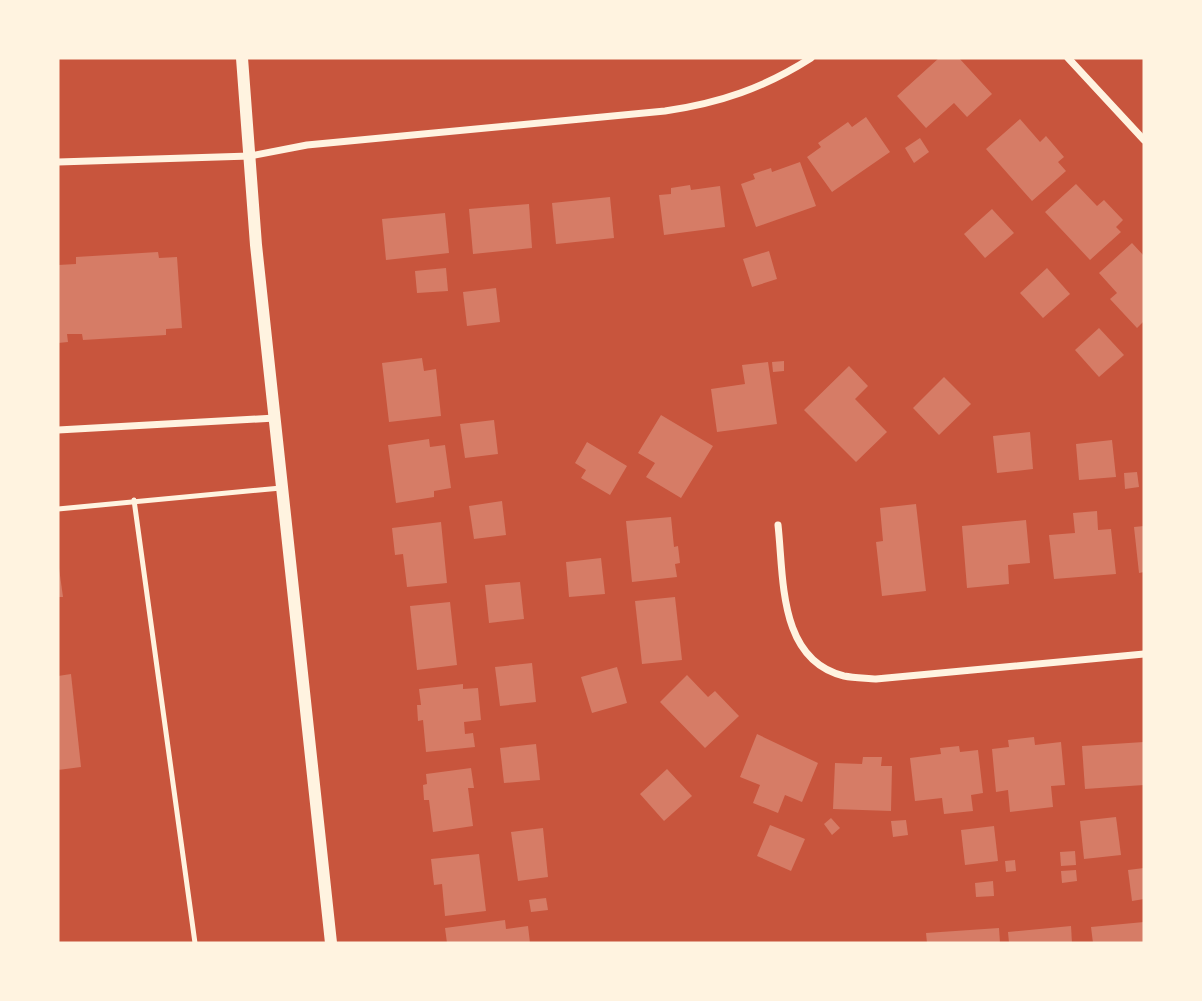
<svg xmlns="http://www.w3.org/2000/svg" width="1202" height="1001" viewBox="0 0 1202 1001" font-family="Karla,sans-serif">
<rect width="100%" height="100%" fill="#c8553d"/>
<g fill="#d67c66">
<path d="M939,58h20l33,36 -25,23 -13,-14 -28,25 -29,-32z"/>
<path d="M866,117l24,35 -58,40 -25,-35 14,-10 -3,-4 30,-21 4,5z"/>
<path d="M1020,119l20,23 6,-6 18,21 -6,5 8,9 -34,30 -46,-52z"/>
<path d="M920,138l9,14 -15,11 -9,-15z"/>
<path d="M800,162l16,44 -60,21 -15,-43 14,-5 -2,-5 18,-6 1,4z"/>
<path d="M1076,184l21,22 7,-6 19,20 -7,7 5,5 -31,28 -45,-48z"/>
<path d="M690,185l1,5 29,-4 5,41 -61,8 -5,-40 12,-1v-6z"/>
<path d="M610,197l4,41 -58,6 -4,-41z"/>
<path d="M529,204l3,44 -59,6 -4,-45z"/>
<path d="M992,209l22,24 -29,25 -21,-24z"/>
<path d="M445,213l4,40 -63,7 -4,-41z"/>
<path d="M1132,243l12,13v65l-7,7 -27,-29 7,-6 -18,-20z"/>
<path d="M769,251l8,28 -25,8 -9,-28z"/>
<path d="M158,252l1,6 18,-1 5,71 -16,1v6l-83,5 -1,-6h-15l1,8 -10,1v-78l18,-1v-7z"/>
<path d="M446,268l2,23 -31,2 -2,-22z"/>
<path d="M1047,268l23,26 -27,24 -23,-25z"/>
<path d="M496,288l4,34 -33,4 -4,-34z"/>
<path d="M1099,328l25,27 -25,22 -24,-27z"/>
<path d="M422,358l2,13 12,-2 5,47 -52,6 -7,-59z"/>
<path d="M784,361v10l-11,1 -1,-10z"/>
<path d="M768,362l9,62 -60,8 -6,-43 34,-5 -3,-19z"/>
<path d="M849,366l19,20 -13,13 32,33 -31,30 -52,-52z"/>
<path d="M944,377l27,27 -32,31 -26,-27z"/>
<path d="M661,415l52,31 -32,52 -35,-21 9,-14 -17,-10z"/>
<path d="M494,420l4,34 -33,4 -5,-34z"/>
<path d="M1030,432l3,37 -36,4 -4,-37z"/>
<path d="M429,439l1,8 15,-2 6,43 -17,3v6l-38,6 -8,-58z"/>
<path d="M1112,440l4,37 -37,3 -3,-36z"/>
<path d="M587,442l40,24 -17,29 -29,-17 5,-8 -11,-7z"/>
<path d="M1137,472l2,15 -14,2 -1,-16z"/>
<path d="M502,501l4,34 -32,4 -5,-33z"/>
<path d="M916,504l10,87 -44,5 -6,-54 7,-1 -3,-33z"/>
<path d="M1097,511l1,19 13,-1 5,45 -62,5 -5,-44 26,-2 -2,-20z"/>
<path d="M671,517l3,30 4,-1 2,17 -5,1 2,13 -45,5 -6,-61z"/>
<path d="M1026,520l4,43 -22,2 1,19 -42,4 -5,-62z"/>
<path d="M441,522l6,61 -40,4 -4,-33 -8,1 -3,-27z"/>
<path d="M1144,526v46l-5,1 -5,-46z"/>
<path d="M601,558l4,36 -36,3 -3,-35z"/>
<path d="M58,561l5,36h-5z"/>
<path d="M520,582l4,37 -35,4 -4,-38z"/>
<path d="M675,597l7,63 -40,4 -7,-63z"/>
<path d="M450,602l7,63 -40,5 -7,-64z"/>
<path d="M532,663l4,39 -36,4 -5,-39z"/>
<path d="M617,667l10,36 -35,10 -11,-36z"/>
<path d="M71,674l10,93 -23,3v-94z"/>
<path d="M687,675l21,22 7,-6 24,25 -34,32 -45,-46z"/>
<path d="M463,684v5l15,-1 3,32 -17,2 1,12 8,-1 2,14 -49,5 -3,-32 -5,1 -1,-16h4l-2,-16z"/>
<path d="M757,734l61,29 -16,39 -17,-7 -7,18 -25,-10 7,-18 -20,-8z"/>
<path d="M1034,737l1,8 26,-3 4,43 -14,1 2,21 -43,5 -2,-22 -12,2 -4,-43 17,-2 -1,-7z"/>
<path d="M1144,742v43l-59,4 -3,-43z"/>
<path d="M536,744l4,36 -36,3 -4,-35z"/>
<path d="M959,746l1,6 18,-2 5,43 -12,2 2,16 -29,3 -2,-16 -27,3 -5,-43 31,-4 -1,-6z"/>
<path d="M863,757h19l-1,9h11l-1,45 -58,-2 2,-46 27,1z"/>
<path d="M471,768l3,20h-6l5,38 -40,6 -4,-32h-5l-1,-15 4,-1 -1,-10z"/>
<path d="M667,769l25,27 -28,25 -24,-27z"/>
<path d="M1116,817l5,38 -37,4 -4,-38z"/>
<path d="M831,818l9,10 -8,7 -8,-11z"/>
<path d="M906,820l2,15 -15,2 -2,-16z"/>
<path d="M770,825l35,14 -14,32 -34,-15z"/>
<path d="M994,826l4,35 -33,4 -4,-35z"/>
<path d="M543,828l5,49 -30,4 -7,-49z"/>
<path d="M1075,851l1,14 -15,1 -1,-14z"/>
<path d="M479,854l7,57 -41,5 -3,-32 -8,1 -3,-26z"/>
<path d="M1015,860l1,11 -10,1 -1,-11z"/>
<path d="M1144,868v31l-12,2 -4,-31z"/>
<path d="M1076,870l1,11 -15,2 -1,-12z"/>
<path d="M993,881l1,15 -18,1 -1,-14z"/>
<path d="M546,898l2,12 -17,2 -2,-12z"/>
<path d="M505,920l1,9 22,-3 2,17h-83l-2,-15z"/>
<path d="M1144,922v21h-51l-2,-16z"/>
<path d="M1071,926l1,17h-63l-1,-11z"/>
<path d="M999,928l1,15h-73l-1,-10z"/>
</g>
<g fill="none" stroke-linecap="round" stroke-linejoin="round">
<g stroke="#fff3e0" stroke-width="5">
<path d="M134,500l61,443"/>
<path d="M58,509l223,-21"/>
</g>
<g stroke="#fff3e0" stroke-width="7">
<path d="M1068,58l76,82"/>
<path d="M58,162l192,-6 57,-11 358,-34c55,-8 99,-23 146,-53"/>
<path d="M58,430l217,-12"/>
<path d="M778,525c6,53 0,135 66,151 10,2 22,2 32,3l268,-25"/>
</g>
<path stroke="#fff3e0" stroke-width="12" d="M242,58l14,187 75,698"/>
</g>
<rect width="1202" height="1001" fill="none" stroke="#fff3e0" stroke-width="119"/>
</svg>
